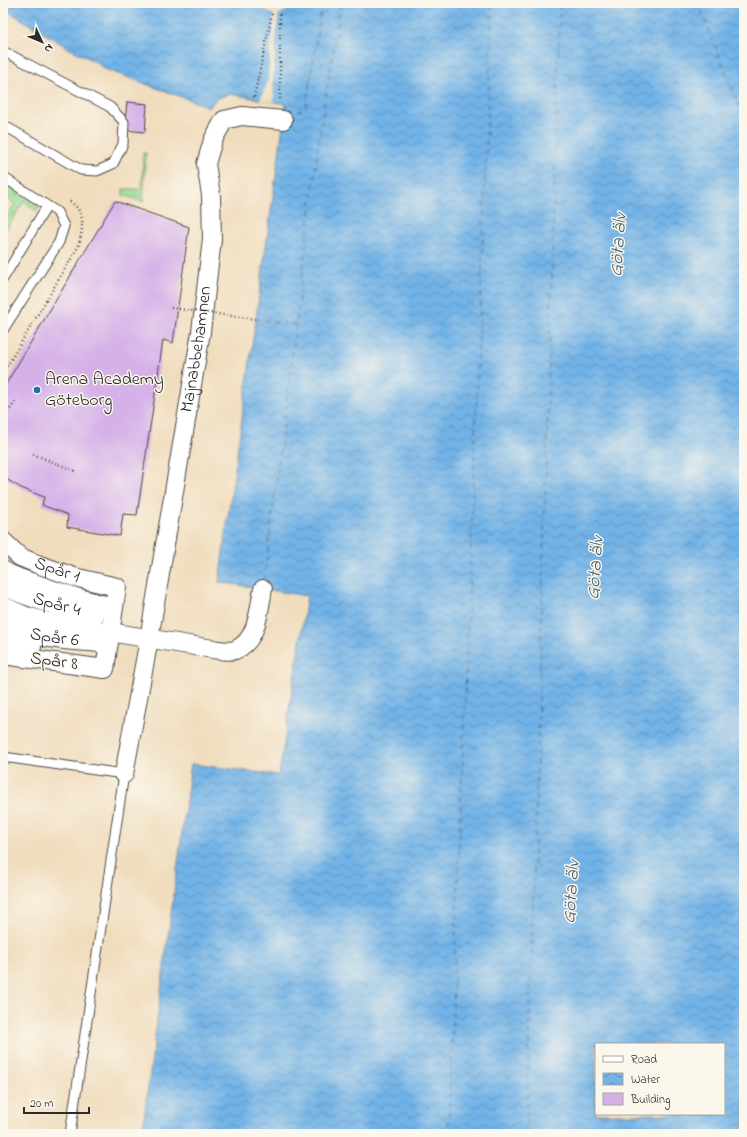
<svg xmlns="http://www.w3.org/2000/svg" width="747" height="1137" viewBox="0 0 747 1137" font-family="'Indie Flower',sans-serif">
<defs>
<pattern id="grass-tufts" width="24" height="20" patternUnits="userSpaceOnUse"><rect width="24" height="20" fill="#95d78e"/><path d="M3 7l-1-3M5 7V3M7 7l1-3M15 17l-1-3M17 17v-4M19 17l1-3" fill="none" stroke="#81b97b"/></pattern>
<pattern id="water-waves" width="16" height="10" patternUnits="userSpaceOnUse"><rect width="16" height="10" fill="#72b3e7"/><path d="M0 5q4-4 8 0t8 0" fill="none" stroke="#5e92bb"/></pattern>
</defs>
<rect width="100%" height="100%" fill="#fbf7ec"/>
<filter id="ink" filterUnits="userSpaceOnUse"><feTurbulence type="fractalNoise" baseFrequency=".025" numOctaves="2"/><feDisplacementMap in="SourceGraphic" scale="8" xChannelSelector="R" yChannelSelector="G"/><feConvolveMatrix kernelMatrix="1 2 1 2 8 2 1 2 1" color-interpolation-filters="sRGB"/></filter>
<filter id="wash" filterUnits="userSpaceOnUse"><feTurbulence type="fractalNoise" baseFrequency=".012" numOctaves="4" result="noise"/><feDisplacementMap in="SourceGraphic" scale="16" xChannelSelector="R" yChannelSelector="G"/><feGaussianBlur stdDeviation="0.9" result="paint"/><feColorMatrix in="noise" values="0 0 0 0 0 0 0 0 0 0 0 0 0 0 0 0 0 1.4 0 .05"/><feComposite in="paint" operator="in"/></filter>
<g filter="url(#wash)">
<rect width="100%" height="100%" fill="#f0ddbe"/>
<g fill="url(#grass-tufts)" stroke="#60815c">
<path d="M143,153h3l-3,49 -20,-7v-6h19z"/>
<path d="M10,182l28,23v3l-2,3 -12,-10 -21,34v-13l12,-18 -12,-7v-13z"/>
</g>
<path fill="url(#water-waves)" stroke="#4e6f89" fill-rule="evenodd" d="M3,3h741v1131h-602l49,-370 88,11 28,-179 -88,-14 67,-478 -56,-10 -13,4 -8,9 -107,-39 -4,-5 -30,-15 -65,-40zM596,1044h128v70h-128z"/>
<path fill="#f0ddbe" d="M264,3h25l-4,8 -7,4 -5,64 1,23 -14,-2 8,-19 6,-66 -7,-4z"/>
<g fill="none" stroke-linecap="round" stroke-linejoin="round">
<g stroke="#445b6d" stroke-width="1" stroke-dasharray="5 4" stroke-linecap="butt">
<path d="M698,3l46,115"/>
<path d="M290,116l16,-9 16,-104"/>
<path d="M255,319l41,6"/>
<path d="M264,580l57,-455 20,-122"/>
<path d="M448,1134l44,-1131"/>
<path d="M526,1134l34,-1131"/>
</g>
</g>
<g id="blocks">
<g fill="#d5b1e8">
<path d="M127,102l20,2 -2,28 -21,-2z"/>
<path d="M115,201l74,26 -16,116 -10,-3 -26,175 -14,-1 -3,22 -53,-9 1,-12 -26,-10 2,-8 -23,-9 -18,-11v-88z"/>
</g>
</g>
</g>
<g filter="url(#ink)">
<use href="#blocks" fill-opacity="0" stroke="#494641" stroke-width="1"/>
<g fill="none" stroke-linecap="round" stroke-linejoin="round">
<defs>
<g id="service">
<path d="M3,51l107,56 14,15 -1,22 -10,20 -16,7 -16,-1 -78,-45"/>
<path d="M3,177l54,35 7,14 -5,16 -56,88"/>
<path d="M3,279l44,-73"/>
<path d="M3,757l121,17 -54,360"/>
</g>
<g id="minor">
<path id="s1" d="M3,541l17,16 17,7 37,13 43,10 -12,82 -102,-14"/>
<path d="M3,570c8,6 19,9 28,12 27,10 55,19 83,25"/>
<path id="s2" d="M3,586c29,14 61,22 92,29"/>
<path d="M3,606l23,10 23,6 164,27c7,1 16,3 22,1 23,-9 24,-41 28,-61"/>
<path id="s3" d="M3,623c31,18 70,17 105,21"/>
<path d="M3,641l29,6"/>
<path id="s4" d="M124,774l25,-135 52,-307 11,-93 -1,-44 -5,-31 7,-24 11,-20 18,-4 41,4"/>
</g>
</defs>
<use href="#service" stroke="#494641" stroke-width="11"/>
<use href="#minor" stroke="#494641" stroke-width="20"/>
<g stroke="#494641" stroke-width="2.5" stroke-dasharray="1 3" stroke-linecap="butt">
<path d="M280,14v85"/>
<path d="M254,97l18,-83"/>
<path d="M3,373l75,-126c5,-18 9,-35 -9,-46"/>
<path d="M3,419l12,-17"/>
<path d="M33,454l42,17"/>
</g>
<use href="#service" stroke="#fff" stroke-width="9"/>
<use href="#minor" stroke="#fff" stroke-width="18"/>
<path stroke="#494641" stroke-width="2.5" stroke-dasharray="1 3" stroke-linecap="butt" d="M171,308l84,11"/>
</g>
</g>
<circle fill="#1f6fb2" stroke="#fbf7ec" stroke-width="1.5" cx="37" cy="390" r="4"/>
<g text-anchor="middle" dominant-baseline="central" stroke-width="3" stroke-linejoin="round" paint-order="stroke">
<g font-size="18" fill="#2b2b2b" stroke="#fbf7ec">
<text stroke="none"><textPath href="#s4" startOffset="431">Majnabbehamnen</textPath></text>
<text stroke="none"><textPath href="#s1" startOffset="63">Spår 1</textPath></text>
<text stroke="none"><textPath href="#s2" startOffset="57">Spår 4</textPath></text>
<text stroke="none"><textPath href="#s3" startOffset="54">Spår 6</textPath></text>
<text transform="translate(54 662) rotate(8)">Spår 8</text>
</g>
<g font-size="18" fill="#2b2b2b" stroke="#fbf7ec" text-anchor="start">
<text x="45" y="380">Arena Academy<tspan x="45" dy="21">Göteborg</tspan></text>
</g>
<g font-size="19" font-style="italic" fill="#445b6d" stroke="#fbf7ec">
<text transform="translate(619 245) rotate(-86)">Göta älv</text>
<text transform="translate(596 568) rotate(-86)">Göta älv</text>
<text transform="translate(572 892) rotate(-86)">Göta älv</text>
</g>
</g>
<rect width="747" height="1137" fill="none" stroke="#fbf7ec" stroke-width="16"/>
<rect x="595" y="1043" width="130" height="72" fill="#fbf7ec" stroke="#a8a59f"/>
<rect x="603" y="1056" width="20" height="6" fill="#ffffff" stroke="#a8a59f"/>
<text x="631" y="1063" font-size="12" fill="#2b2b2b">Road</text>
<rect x="603" y="1073" width="20" height="12" fill="url(#water-waves)" stroke="#a8a59f"/>
<text x="631" y="1083" font-size="12" fill="#2b2b2b">Water</text>
<rect x="603" y="1093" width="20" height="12" fill="#d5b1e8" stroke="#a8a59f"/>
<text x="631" y="1103" font-size="12" fill="#2b2b2b">Building</text>
<g transform="translate(42 42) rotate(134)" stroke="#fbf7ec" stroke-width="3" paint-order="stroke">
<path d="M0-3L7 15L0 10L-7 15Z" fill="#2b2b2b"/>
<text y="-6" font-size="11" font-weight="bold" text-anchor="middle" fill="#2b2b2b">N</text>
</g>
<path d="M24 1107v6h65v-6" fill="none" stroke="#2b2b2b" stroke-width="2"/>
<text x="30" y="1107" font-size="12" fill="#2b2b2b" stroke="#fbf7ec" stroke-width="3" paint-order="stroke">20 m</text>
</svg>
